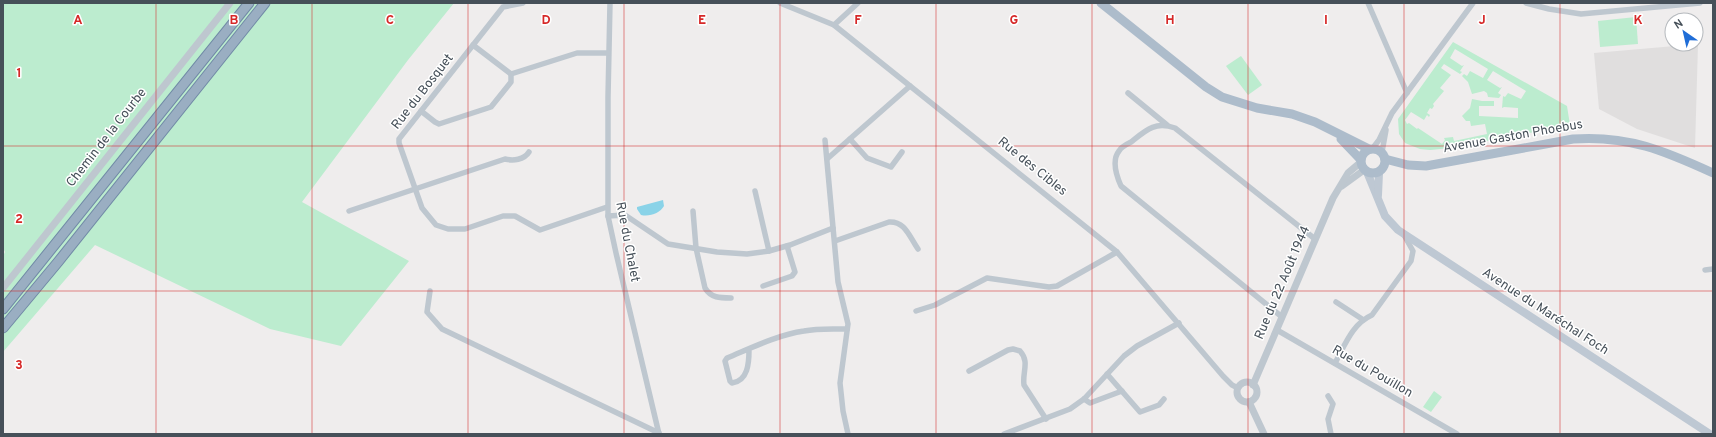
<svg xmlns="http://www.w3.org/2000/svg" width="1716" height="437" viewBox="0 0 1716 437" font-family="Overpass,sans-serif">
<rect width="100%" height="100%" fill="#efeded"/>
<path fill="#e0dede" d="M1698,44l-3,104 -58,-19 -38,-20 -5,-56z"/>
<g fill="#bceccf" fill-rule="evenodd">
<path d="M3,3h451l-46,57 -106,142 107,59 -68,85 -71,-17 -175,-84 -92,107v-96l2,-4 -2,-4z"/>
<path d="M1636,17l2,27 -38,3 -2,-26z"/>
<path d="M1453,42l114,64 3,19 -119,23 -21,2 -10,-1 -15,-6 -6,-9 -1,-15zM1455,49l33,20 -5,9 -13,-7 -3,5 -3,-2 -2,2 6,6 4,12 12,-3 3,2 1,4 11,1 2,-3 -3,-2 4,-6 -2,1 -13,-8 6,-9 33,20 -5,8 -13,-6 -3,4 -2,-1 -1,12 2,-1 14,1v10l-39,-2v-10h15v-5h-12l-10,-2 -2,9 -8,8 4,5h4l1,5 14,-2 2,10 -33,7 -1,-4 -9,1 1,2 -3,4 -24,-16 -1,1 -8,-6 -2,1 -2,-4 6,-8 13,8 3,-5 2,2 1,-2 -3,-2 3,-5 2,1 2,-3 -1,-2 11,-13 -4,-3 11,-13 -10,-7 3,-4 16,10 2,-2 -2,-1 4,-6 -2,1 -12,-8z"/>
<path d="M1241,56l21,29 -14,10 -22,-29z"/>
<path d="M1434,391l8,6 -11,15 -8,-5z"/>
</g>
<path fill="#8ad3e8" d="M663,200l1,6c-4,7 -14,11 -23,9l-4,-6v-2z"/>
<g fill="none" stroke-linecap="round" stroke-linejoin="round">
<defs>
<g id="trunk">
<path d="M3,309l246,-306"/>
<path d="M3,328l55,-66 207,-259"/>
</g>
</defs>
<use href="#trunk" stroke="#718aa6" stroke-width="11"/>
<g stroke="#bec7cf" stroke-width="5.5">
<path d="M523,3l-20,4 -104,132v4l23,65 14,17 12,4h17l38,-13h12l25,14 67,-23"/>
<path d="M610,3l-2,94v119l8,37 43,181"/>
<path d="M780,3l54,22 283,227 106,124 9,9 6,3"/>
<path d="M1368,3l39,90"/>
<path d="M1526,3l23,6 32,5 119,-11"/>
<path d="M834,25l24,-22"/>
<path d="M473,45l38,29 66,-21h31"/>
<path d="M1128,93l39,32"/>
<path d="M421,111l14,11 4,2 52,-17 20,-25v-8"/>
<path d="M850,139l17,19 24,9 11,-15"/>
<path d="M825,140l13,142 10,42 -8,59 3,28 5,23"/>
<path d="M1372,149l7,-9 13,-27 81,-110"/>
<path d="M1382,152l4,-22"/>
<path d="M827,159l83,-73"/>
<path d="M755,191l14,60"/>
<path d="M349,211l156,-52c8,2 19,1 24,-7"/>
<path d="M693,211l3,37 9,40c6,10 15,10 26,10"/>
<path d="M608,216l17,-1 43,29 49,8 30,2 22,-3 21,-6 43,-17"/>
<path d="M835,241l54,-19c16,-1 20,14 29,27"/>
<path d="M1705,270l8,-1"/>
<path d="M763,286l29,-10 3,-4 -8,-26"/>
<path d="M430,291l-3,21 15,17 217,104"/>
<path d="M1336,302l26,17"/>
<path d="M916,311l19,-6 52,-27 62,9 8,-1 60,-34"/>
<path d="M1282,317l-161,-131c-4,-9 -10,-25 -2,-35 2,-4 8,-7 12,-9 15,-12 24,-21 44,-14l140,111"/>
<path d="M1277,330l180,104"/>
<path d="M749,350c0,13 -1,31 -17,33l-2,-2 -5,-20 2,-3c24,-10 50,-23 77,-27 14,-3 29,-2 43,-2"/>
<path d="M1335,363c10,-18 17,-39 37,-48l39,-54 2,-10 -9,-16"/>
<path d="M969,371l39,-21 5,-1 7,2c10,11 2,21 4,34l22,34"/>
<path d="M1107,374l33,38 19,-7 5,-6"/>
<path d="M1328,396l5,8 -5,15 3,15"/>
<path d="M1084,399l6,4 32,-12"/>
<path d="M1004,434l66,-25 14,-10 40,-43 13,-10 42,-23"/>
</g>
<g stroke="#bec7cf" stroke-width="7">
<path d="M1342,186l22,-16"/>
<path d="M3,288l227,-285"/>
<circle cx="1247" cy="392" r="10"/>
<path d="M1253,385l80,-187 15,-25 13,-11"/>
<path d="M1249,402l15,32"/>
</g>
<g stroke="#bec8d3" stroke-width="8">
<path d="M1367,172l18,44 13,14 312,204"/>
<path d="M1378,195l1,-22"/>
</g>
<g stroke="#adbccb" stroke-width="9">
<path d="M1101,3l105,84 16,10 35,11 35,6 23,8 54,27"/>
<path d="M1341,139l20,21"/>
<circle cx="1373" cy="161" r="12"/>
<path d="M1385,159l23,6 18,1 147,-27c55,-4 92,12 140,34"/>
</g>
<use href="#trunk" stroke="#9aaec2" stroke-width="9"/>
</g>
<path fill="none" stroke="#d62828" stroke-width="1" stroke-opacity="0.55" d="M156,3v431M312,3v431M468,3v431M624,3v431M780,3v431M936,3v431M1092,3v431M1248,3v431M1404,3v431M1560,3v431M3,146h1710M3,291h1710"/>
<g text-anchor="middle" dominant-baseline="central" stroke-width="3" stroke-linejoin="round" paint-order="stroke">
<g font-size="13" fill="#465059" stroke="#fff">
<text transform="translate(423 92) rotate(-52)">Rue du Bosquet</text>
<text transform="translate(1513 137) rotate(-10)">Avenue Gaston Phoebus</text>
<text transform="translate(107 138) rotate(-52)">Chemin de la Courbe</text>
<text transform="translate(1032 167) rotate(39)">Rue des Cibles</text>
<text transform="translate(627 242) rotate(79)">Rue du Chalet</text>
<text transform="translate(1283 283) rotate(-67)">Rue du 22 Août 1944</text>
<text transform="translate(1545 312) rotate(33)">Avenue du Maréchal Foch</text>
<text transform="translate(1372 372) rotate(30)">Rue du Pouillon</text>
</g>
</g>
<g font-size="13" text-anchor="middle" font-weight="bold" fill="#d62828" stroke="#fff" stroke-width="3" stroke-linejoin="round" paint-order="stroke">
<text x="78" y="24">A</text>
<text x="234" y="24">B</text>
<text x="390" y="24">C</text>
<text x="546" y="24">D</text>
<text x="702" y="24">E</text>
<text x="858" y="24">F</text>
<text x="1014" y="24">G</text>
<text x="1170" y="24">H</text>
<text x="1326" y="24">I</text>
<text x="1482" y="24">J</text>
<text x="1638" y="24">K</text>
<text x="19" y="77">1</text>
<text x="19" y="223">2</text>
<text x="19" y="369">3</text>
</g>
<rect width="1716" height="437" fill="none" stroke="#465059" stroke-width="8"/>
<g transform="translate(1684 32) rotate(326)"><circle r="19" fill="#ffffff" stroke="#b5b9bd"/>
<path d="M0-3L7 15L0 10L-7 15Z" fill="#1f6dd7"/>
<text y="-6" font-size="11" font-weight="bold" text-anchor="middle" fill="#465059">N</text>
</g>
</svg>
